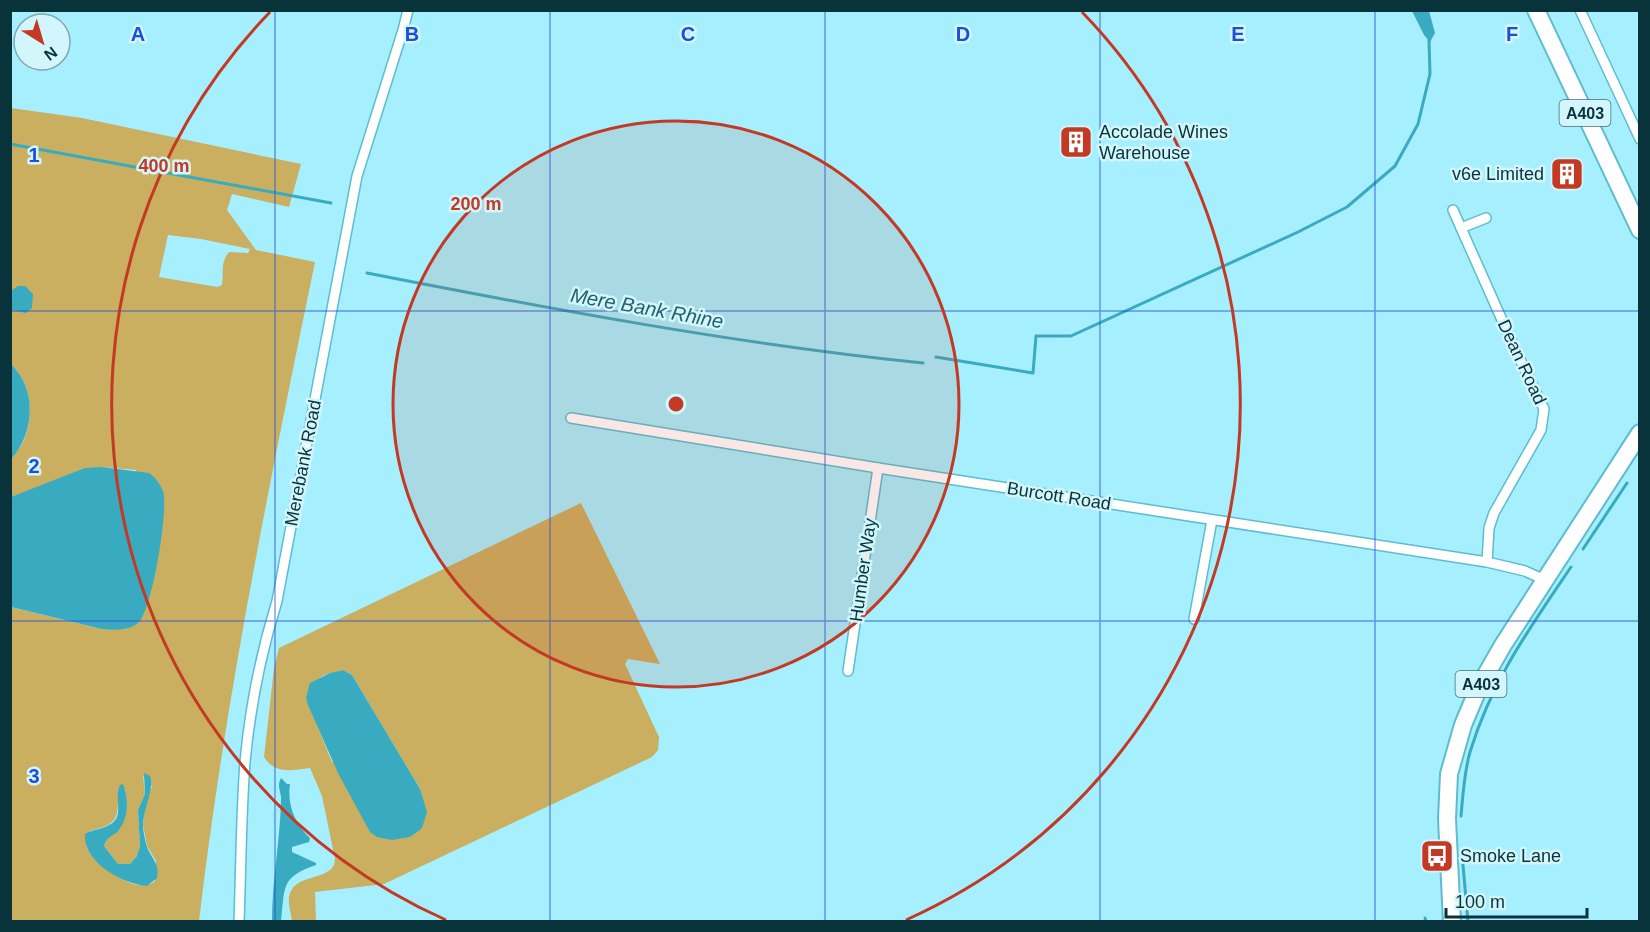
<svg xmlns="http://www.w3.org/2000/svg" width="1650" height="932" viewBox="0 0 1650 932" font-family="Helvetica,sans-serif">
<rect width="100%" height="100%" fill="#a6effe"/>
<g fill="#c9af5f" fill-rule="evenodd">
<path d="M11,108l71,10 219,46 -12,43 -57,-13 -5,16 29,40 59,12c-45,218 -90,438 -116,659h-188l-1,-314 92,22c14,1 24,0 37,-7l-3,-152 -34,-3 -91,30c0,-9 -3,-32 0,-38 2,-6 9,-10 11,-15 13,-26 10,-60 -11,-80zM168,235l33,4 49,10 -2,4 -19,-1c-9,11 -5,20 -7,33l-5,2 -58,-10zM143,776l9,10 -7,21 -2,18 4,21 9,15 -1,20c-20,16 -57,-17 -68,-34l3,-16c30,-7 28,-14 28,-42h7c3,15 2,31 -9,42 -5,6 -10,7 -12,15l14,18h12l7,-8 3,-10 -2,-36 7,-16z"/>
<path d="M581,503l79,161 -32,-5 -3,5 34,73 -1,13 -6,7 -268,127 -69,8 1,29h-24c-1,-8 -5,-20 -2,-28 8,-21 44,-11 45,-34l-13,-63 -12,-28c-19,2 -34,7 -46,-11l10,-89 5,-20zM343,670l9,5 68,114 -88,-27 -26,-64c11,-21 13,-23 37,-28z"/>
</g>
<g fill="#38abc0">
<path d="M1412,11h17l6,22 -5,9 -6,-7z"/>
<path d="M18,286h7l8,8 -1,14 -6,5 -15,-3v-19z"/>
<path d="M11,364c26,25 24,69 0,95z"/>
<path d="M102,467l47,6c6,4 11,11 14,18 6,17 -11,120 -25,132 -10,8 -24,7 -36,6l-91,-22v-110l74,-29z"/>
<path d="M343,670l9,5 68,114 7,23 -5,16 -5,4 -7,5 -18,3 -15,-3 -7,-5 -32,-59 -30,-68 -2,-7 4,-15 20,-10z"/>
<path d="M144,773l6,3c5,14 -8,34 -7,52 1,6 2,13 4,19 5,12 13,17 10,31l-10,8c-25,-2 -64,-24 -62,-52 8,-5 16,-4 24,-9 17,-8 4,-27 11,-40l3,-1c6,15 6,36 -6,48 -6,5 -11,6 -13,14l14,18h12l7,-8 3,-10 -2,-36 7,-16z"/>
<path d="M281,778l6,6h3c-3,21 5,40 20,54l-1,4 -17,5v5l24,11v2c-36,12 -31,23 -35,56h-9c0,-40 8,-80 9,-120 1,-9 -5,-14 0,-23z"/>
</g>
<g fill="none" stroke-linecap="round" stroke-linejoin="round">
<g stroke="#38abc0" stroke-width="3">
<path d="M10,144l321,59"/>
<path d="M367,273c184,36 369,71 556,90"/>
<path d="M936,357l97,16 3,-37h35l227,-104 49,-25 48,-41 23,-42 12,-50 -1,-34"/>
<path d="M1583,549l44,-66"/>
<path d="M1461,816c2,-22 3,-43 9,-64 22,-72 59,-123 101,-185"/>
<path d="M1462,854l6,68"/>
<path d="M1425,918l1,4"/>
</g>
<defs>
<g id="street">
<path d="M1580,10l60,129"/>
<path d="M1453,210l61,137 30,62 -3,21 -47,83 -5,15 -2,34"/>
<path d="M1461,228l25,-10"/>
<path d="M571,418l307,50 609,94 38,9 20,9"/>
<path d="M1194,619l18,-99"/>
<path d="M848,671l30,-203"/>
<path d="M239,922c2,-54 2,-107 6,-160 5,-55 16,-109 32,-161l80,-425 46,-146 5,-20"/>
</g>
<g id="highway">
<path d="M1536,10l104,220"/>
<path d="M1452,922l-5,-103 2,-45 14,-49 16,-38 24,-42 137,-212"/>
</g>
</defs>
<use href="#street" stroke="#5dbdd0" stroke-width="12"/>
<use href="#highway" stroke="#5dbdd0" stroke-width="20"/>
<use href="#street" stroke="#fff" stroke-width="9"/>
<use href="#highway" stroke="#fff" stroke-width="16"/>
</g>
<path fill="none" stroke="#1d4ed8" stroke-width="1.5" stroke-opacity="0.55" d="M275,10v912M550,10v912M825,10v912M1100,10v912M1375,10v912M10,311h1630M10,621h1630"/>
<circle cx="676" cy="404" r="283" fill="#c43923" fill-opacity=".12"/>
<g fill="none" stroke="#c43923" stroke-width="3">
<circle cx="676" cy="404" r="283"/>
<path d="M446 920A565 565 0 0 1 270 12M1082 12A565 565 0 0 1 906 920"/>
</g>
<defs>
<symbol id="building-square" viewBox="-11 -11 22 22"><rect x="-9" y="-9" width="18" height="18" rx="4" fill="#c43923" stroke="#d3f6fd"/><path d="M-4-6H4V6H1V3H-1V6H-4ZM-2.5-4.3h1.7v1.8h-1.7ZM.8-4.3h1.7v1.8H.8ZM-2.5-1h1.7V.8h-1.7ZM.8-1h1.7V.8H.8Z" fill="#fff"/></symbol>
<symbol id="bus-square" viewBox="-11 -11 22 22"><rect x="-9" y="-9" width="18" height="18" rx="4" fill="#c43923" stroke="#d3f6fd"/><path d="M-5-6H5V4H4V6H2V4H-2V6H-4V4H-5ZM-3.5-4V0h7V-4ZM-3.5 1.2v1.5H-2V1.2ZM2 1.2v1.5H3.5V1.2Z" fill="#fff"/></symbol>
</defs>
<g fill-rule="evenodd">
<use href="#building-square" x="1057" y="123" width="38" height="38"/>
<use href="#building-square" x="1548" y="155" width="38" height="38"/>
<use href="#bus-square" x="1418" y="837" width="38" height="38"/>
</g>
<g text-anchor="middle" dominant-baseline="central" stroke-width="5" stroke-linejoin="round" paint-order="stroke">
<g fill="#d3f6fd" stroke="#456e75" stroke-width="1.5">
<rect x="1559.5" y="100" width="51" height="26" rx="4.5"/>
<rect x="1455.5" y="671" width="51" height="26" rx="4.5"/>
</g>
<g font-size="16" font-weight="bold" fill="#08333b">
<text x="1585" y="113">A403</text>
<text x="1481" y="684">A403</text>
</g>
<g font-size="18" fill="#08333b" stroke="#d3f6fd" text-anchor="start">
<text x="1099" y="132">Accolade Wines<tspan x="1099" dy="21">Warehouse</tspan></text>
<text x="1544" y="174" text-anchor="end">v6e Limited</text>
<text x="1460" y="856">Smoke Lane</text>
</g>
<g font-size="18" fill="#08333b" stroke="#d3f6fd">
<text transform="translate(1522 362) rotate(65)">Dean Road</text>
<text transform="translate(303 463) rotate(-79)">Merebank Road</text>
<text transform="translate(1059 496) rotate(9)">Burcott Road</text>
<text transform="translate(863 570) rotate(-82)">Humber Way</text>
</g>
<g font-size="20" font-style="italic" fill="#23606b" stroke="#d3f6fd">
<text transform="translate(647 308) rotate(10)">Mere Bank Rhine</text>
</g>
</g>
<g font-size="20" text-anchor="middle" font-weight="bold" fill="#1d4ed8" stroke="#d3f6fd" stroke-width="5" stroke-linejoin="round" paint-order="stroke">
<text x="138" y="41">A</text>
<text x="412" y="41">B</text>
<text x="688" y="41">C</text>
<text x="963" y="41">D</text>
<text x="1238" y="41">E</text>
<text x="1512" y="41">F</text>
<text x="34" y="162">1</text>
<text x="34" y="473">2</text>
<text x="34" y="783">3</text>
</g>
<circle cx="676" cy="404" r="9" fill="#c43923" stroke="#d3f6fd" stroke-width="3"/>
<g font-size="18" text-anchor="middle" font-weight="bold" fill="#c43923" stroke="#d3f6fd" stroke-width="5" stroke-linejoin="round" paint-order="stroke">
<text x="164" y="172">400 m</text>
<text x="476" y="210">200 m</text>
</g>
<rect width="1650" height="932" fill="none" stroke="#08333b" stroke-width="24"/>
<g transform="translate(42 42) rotate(143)"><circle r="28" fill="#d3f6fd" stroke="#82a8af" stroke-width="1.5"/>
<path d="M0-4.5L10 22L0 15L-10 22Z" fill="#c43923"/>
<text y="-9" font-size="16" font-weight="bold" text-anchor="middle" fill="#08333b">N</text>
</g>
<path d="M1446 908v9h141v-9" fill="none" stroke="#08333b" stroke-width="3"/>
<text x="1455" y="908" font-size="18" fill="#08333b" stroke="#d3f6fd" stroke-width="4.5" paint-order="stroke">100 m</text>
</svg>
